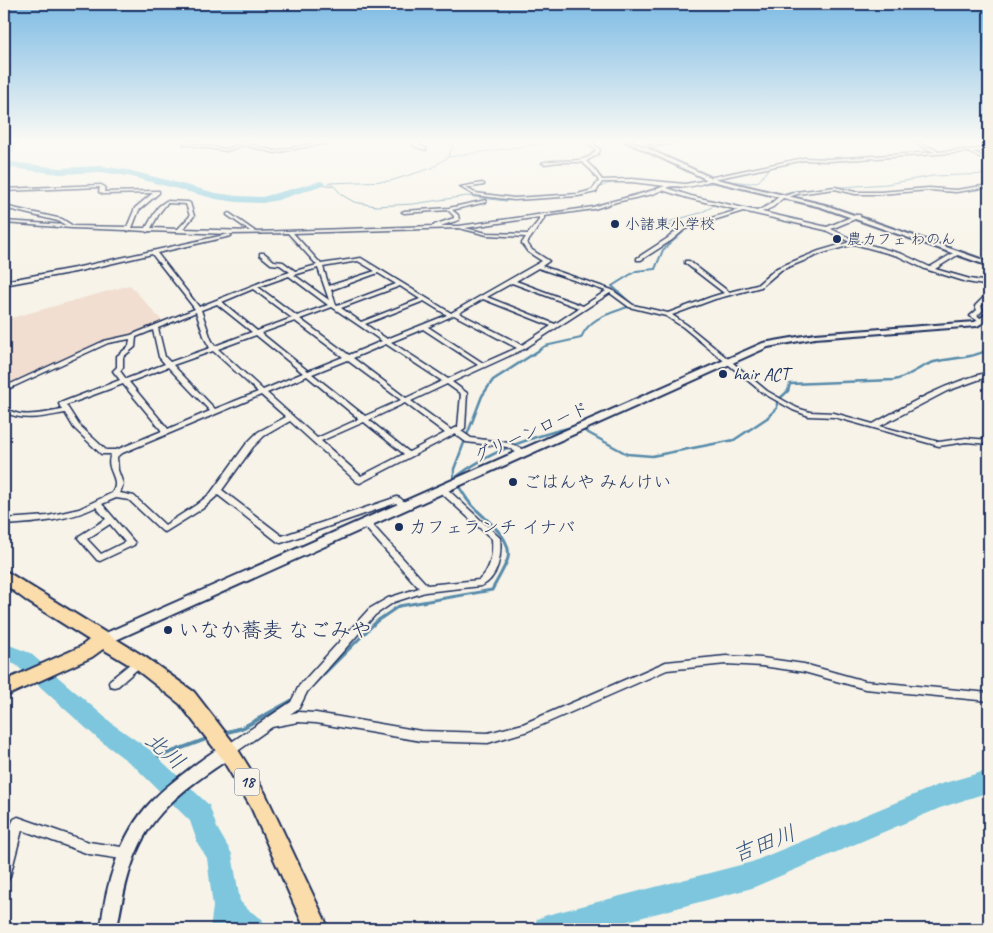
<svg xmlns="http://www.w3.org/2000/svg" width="993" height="933" viewBox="0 0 993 933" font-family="Caveat,'Klee One',sans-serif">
<rect width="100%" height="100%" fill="#f7f3e8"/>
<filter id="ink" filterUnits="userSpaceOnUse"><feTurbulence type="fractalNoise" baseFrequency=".02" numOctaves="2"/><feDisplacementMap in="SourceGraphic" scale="10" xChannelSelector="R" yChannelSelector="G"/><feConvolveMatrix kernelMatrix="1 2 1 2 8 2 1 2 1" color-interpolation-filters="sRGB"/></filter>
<g filter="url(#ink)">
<path fill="#f1ded0" d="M130,285l33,37 -24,10 -35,10 -100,43v-65z"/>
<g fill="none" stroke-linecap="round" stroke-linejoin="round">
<g stroke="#568aaa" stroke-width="1">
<path d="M448,157l5,-11 -4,-2 2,-3"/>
<path d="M328,183l62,-2 42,-13 16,-11 113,-16"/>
<path d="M717,183l34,7"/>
<path d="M321,184l13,2 8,9 12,7 22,4 37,-2 54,-8 38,5 78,-5 24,-12 10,-2 69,4"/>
<path d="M696,185l33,-4 22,2 8,-2 11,-14"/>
<path d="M827,188l60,-4 46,-8 56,-2"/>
<path d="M781,196l11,-5 27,-2"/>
<path d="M682,233l4,-4 -18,-4v-3l32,-9 12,-6"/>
</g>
<g stroke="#568aaa" stroke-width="2">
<path d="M539,350l6,-4 36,-8c9,-22 32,-25 52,-33l-21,-19 24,-15 19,-2 8,-19 20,-18"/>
<path d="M987,350l2,-1"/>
</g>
<g stroke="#568aaa" stroke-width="2.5">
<path d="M581,429l46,25 25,2 82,-16 33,-22 10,-10v-7l11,-10 2,-7 104,-4c15,-3 26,-14 40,-18 19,-5 38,-3 55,-13"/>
<path d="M454,478v-9l28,-73 11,-16 48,-31"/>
<path d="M467,499l-13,-20c34,-28 79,-43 122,-53"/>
</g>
<path stroke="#568aaa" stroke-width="3" d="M310,688l67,-67 22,-15 93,-16c5,-10 13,-22 16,-32 5,-24 -31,-43 -42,-60"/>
<g stroke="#568aaa" stroke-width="4">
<path d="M224,733l18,-5 51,-28"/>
<path d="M142,758l8,2 59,-22"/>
</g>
<g fill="#7dc6dd" fill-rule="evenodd">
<path d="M4,141l12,7 -9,12 -3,1v-8l3,-4 -3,-3z"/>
<path d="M4,161l56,7 41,-2 27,4 88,23 21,3 25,1 59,-16 5,3 -48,16 -16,3 -25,-1 -21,-3 -88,-23 -27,-4 -41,2 -56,-7z"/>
<path d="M4,643l26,10 84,72 36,25 59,55 8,23 15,26 8,47 7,8 15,10 4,10h-56l3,-22 -6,-49 -9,-14 -8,-23 -56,-55 -36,-27 -82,-74 -12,-5z"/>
<path d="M989,770v22l-49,16 -188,80 -154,41h-65l4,-10 10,-4 205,-53 186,-77z"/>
</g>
<defs>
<g id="street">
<path d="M4,141h5l7,3 -3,1z"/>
<path d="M189,141h5l-5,2 37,6 18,-6 31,8 40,-8 30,-2 -30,4 -40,8 -31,-8 -18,6 -43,-7z"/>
<path d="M419,141h4l-5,4 8,3v2l-12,-4v-2z"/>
<path d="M587,141h4l9,9 -3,5 -11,6 8,8 8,11 30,-1 53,5 17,-3 11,-4 91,-19 25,1 106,-7 -26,-11h5l23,9v2l43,-3 9,-6v3l-7,5 -9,1 16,7v2l-21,-9 -139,9 -25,-1 -90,19c-9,4 -18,7 -28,8 -7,0 -14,-2 -20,1l25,8 66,15 12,-6 12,-10 4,1 11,-4 39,-5 20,5h25l49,-4 27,2 33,-5v2l-33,5 -27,-2 -49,4h-25l-20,-5 -38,5 -11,4 -2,-1 -11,10 -11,5 65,15 29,-12h4v2l-29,12 25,12 46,13 28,13 25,-15h4v2l-24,15 35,10 19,3v4l-22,-4 -42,-13 -27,-13 -44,-12 -31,9 -42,17 -20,17 -46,12 -43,16 15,10 80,66 30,17 13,4 24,1 39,11c37,-21 75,-42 116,-52v4l-42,15 -67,35 59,16 27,-4 23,2v4l-23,-2 -27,4 -105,-29 -25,-1 -16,-6 -30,-17 -80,-66 -17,-11 -37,-9 -19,-14 -86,56 -72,33 15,11 -2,35 -4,3 10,7 38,5 18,8 1,2 -1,2h-6l-14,-8 -41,-5 -11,-8 -95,49 -3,-1 -67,-61 -26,15 -11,11 -31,43 60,46 115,-39 3,1 9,8 -1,2h-6l-6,-5 -115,40 -3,-1 -60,-47 -16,14 -37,23 -3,-1 -33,-31 -13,-2 -14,6 33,39 -1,2 -34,16 -3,-1 -19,-22 1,-2 27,-17 -10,-12c-29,14 -61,16 -92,18v-6l44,-3 31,-7 33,-16c1,-2 3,-5 3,-8 1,-10 -10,-18 -4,-31h-10l-27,-26 -9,-15c-22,4 -41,9 -61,-1v-4c5,2 10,5 16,6 14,2 28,-2 42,-4l-3,-6 1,-1 60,-23 -7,-9 4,-4v-11l12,-10 1,-7 -22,4 -102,47 -2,1v-4l100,-46 27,-6 64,-26 -43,-55 -77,18 -71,13v-4l71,-13 154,-34 -80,-3 -2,1 -2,-1 -15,-1 -2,1 -2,-1 -54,-2 -68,-5v-2l62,4 -8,-4 -54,-13v-2l58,13 11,7 54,1 8,-19 18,-15 -50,1 -4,-2 1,-5 -96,4v-2l97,-4 4,2 -1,5 53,-1h2v2l-20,17 -7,18h14l12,-21 8,-6 22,1 2,1 4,13 -11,13 67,2 -23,-16v-1l2,-1 27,19 178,-6v-1l20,-7v-2l-6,-6 -44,3 -2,-1 2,-1 45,-3 37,-8v2l-34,8 6,5 1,5 -19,6h19l134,-19c24,-8 49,-12 72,-21l-33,-4h-30l-6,10 -18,4 -64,4 -40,-5 -14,-8 22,-4 2,1v1l-18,3 9,5 39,5 64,-4 14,-4 7,-9 -7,-10 -10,-9h-23l-15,2 -2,-1c16,-6 43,4 54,-13zM662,190l26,8 50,12 -57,17 -13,11 -31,20v2h4l31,-20 13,-11 58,-18 82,19 25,12 -31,9 -42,17 -20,17 -28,7 -40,-31h-4v2l39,30 -13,4 -43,16 -35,-8 -21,-15 -70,-24 7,-5 -17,-11 -5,-7 17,-24v-3l50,-7 22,-7 37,-8zM167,203l19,1 4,12 -12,13 -27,-1 9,-16zM540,217v2l-12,15 -41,-1 -22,-5zM459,228l28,7 39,2 -4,6v1l6,8 14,9 -91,52 -90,-55 -40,6 -28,-31zM288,233l29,32 -22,6 -12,-9 -9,-1 -10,-8h-4v2l11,9 9,1 10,7 -21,7 -70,28 -42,-54 74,-17v-1l-2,-1zM358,261l17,10 -46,15 -6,-19zM318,268l11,32 -35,-25zM538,268l68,23 -23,15 -67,-25zM378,273l18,11 -59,22 -1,-1 -5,-15zM289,276l35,26 4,3 -31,11 -39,-29zM512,283l67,25 -24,16 -68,-27zM400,286l20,13 -59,23 -20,-14zM253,289l39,29 -35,13 -35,-29zM483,299l68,27 -29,19 -63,-32zM424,301l23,14 -60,24 -22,-15zM217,304l35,28 -37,14 -4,-7 -10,-29zM332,307l50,34 -33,14 -49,-36zM196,312l9,27 5,9 -40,14 -5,-5 -7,-29zM454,315l63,33 -34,15 -55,-36zM295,321l48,36 -35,14 -47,-38zM423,329l55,36 -30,14 -57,-37zM153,330l6,27 6,7 -39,15 -6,-8 3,-4v-10l12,-10 1,-10zM256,335l47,38 -40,17 -45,-41zM386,344l56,37 -36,17 -53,-40zM213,351l45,41 -43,17 -42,-44zM347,360l54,40 -36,16 -53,-42zM168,367l42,44 -42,18 -39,-47zM307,376l52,43 -42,19 -50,-45zM123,384l39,47 -46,19h-10l-27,-25 -13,-20zM447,384l14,10 -3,33 -7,3 -40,-29zM261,395l25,22 -28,15 -11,11 -37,51 -14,11 -31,20 -31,-29 -14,-3 3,-9 -5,-14 -1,-13 3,-3zM405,403l40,30 -36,19 -40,-32zM364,422l40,32 -43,22 -40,-35zM110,524l15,18 -24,12 -14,-15z"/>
<path d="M675,141l1,2 -36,5 -2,-1z"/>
<path d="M989,289v10l-8,7 2,4 -6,6 7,4v2l-2,1 -12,-7 7,-6 -2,-4 9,-9 2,-6z"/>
<path d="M442,486l3,1 55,51c2,17 -2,41 -19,48l-56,6 -31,10 -19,13 -68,77 -8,16 -9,6 8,-2 18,1 105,18 67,2 35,-9 143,-62 60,-6 36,2 42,6 61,17 124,12v8l-124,-12 -61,-17 -42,-6 -36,-2 -59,6 -139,61 -40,12 -67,-2 -105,-18 -18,-1 -26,5 -40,28 -4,1 -4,-1 -1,-4 1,-4 67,-45 8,-16 70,-77 19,-11 31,-10 -56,-63 -1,-2 1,-2h6l58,64 52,-5c12,-10 14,-26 13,-41l-53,-48 -1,-2z"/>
<path d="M139,658l3,1 2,3 -2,3 -24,21 -4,1 -4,-1 -1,-3 1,-3 26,-21z"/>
<path d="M18,817l71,25 39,6 4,2 2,4 -2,4 -4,2 -39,-6 -67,-24 -12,46 -2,4 -4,2v-28l8,-31 2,-4z"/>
</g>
<g id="secondary">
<path d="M625,141h6l81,37 113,27 164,57v4l-168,-59 -113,-27z"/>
<path d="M986,314h3v5l-12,7 -162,12 -47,9 -661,297 -4,1 -4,-1 -2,-4 2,-4 664,-293 52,-9 160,-12z"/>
<path d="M228,744l5,2 2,5 -2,5c-25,17 -52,34 -72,57 -29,32 -37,75 -44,116h-16c4,-43 19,-95 50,-127 12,-13 27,-24 41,-35 11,-8 23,-18 36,-23z"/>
</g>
<path id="highway" d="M4,570l141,87 49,35 41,53 30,48 64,136h-24l-54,-122 -30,-50 -41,-53 -47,-37 -30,-18 -11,8 -88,40v-16l76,-34 9,-7 -62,-39 -23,-17z"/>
</defs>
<use href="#street" stroke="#1b2f5e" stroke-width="3"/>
<use href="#secondary" stroke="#1b2f5e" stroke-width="4"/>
<use href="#highway" stroke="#1b2f5e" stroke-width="4"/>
<use href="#street" fill="#f7f3e8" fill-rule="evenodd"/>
<use href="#secondary" fill="#f7f3e8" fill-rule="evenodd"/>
<use href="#highway" fill="#fbddab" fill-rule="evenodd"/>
</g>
</g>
<linearGradient id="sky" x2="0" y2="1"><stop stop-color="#7dbbe4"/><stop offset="0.52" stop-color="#fbfaf5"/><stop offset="1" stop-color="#fbfaf5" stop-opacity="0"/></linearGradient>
<rect width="993" height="272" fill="url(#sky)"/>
<g fill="#1b2f5e" stroke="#f7f3e8" stroke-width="2">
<circle cx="615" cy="224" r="5"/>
<circle cx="837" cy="239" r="5"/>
<circle cx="723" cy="374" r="5"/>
<circle cx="513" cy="482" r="5"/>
<circle cx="399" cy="527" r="5"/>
<circle cx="168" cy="630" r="5"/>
</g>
<g text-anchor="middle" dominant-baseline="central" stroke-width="4" stroke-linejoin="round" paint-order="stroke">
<g font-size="15" fill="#1b2f5e" stroke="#f7f3e8" text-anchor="start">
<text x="625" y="224">小諸東小学校</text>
<text x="847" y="239">農カフェ わのん</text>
</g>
<rect fill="#f7f3e8" stroke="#5d6a87" stroke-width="1" x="234.5" y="768.5" width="25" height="27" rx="4"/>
<g font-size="16" font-weight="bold" fill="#1b2f5e">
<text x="247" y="782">18</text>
</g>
<g font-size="18" fill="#1b2f5e" stroke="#f7f3e8" text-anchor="start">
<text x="733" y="374">hair ACT</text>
<text x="523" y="482">ごはんや みんけい</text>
<text x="409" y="527">カフェランチ イナバ</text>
</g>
<g font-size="18" fill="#1b2f5e" stroke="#f7f3e8">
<text transform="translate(531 432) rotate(-24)">グリーンロード</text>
</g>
<g font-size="21" fill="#1b2f5e" stroke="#f7f3e8" text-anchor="start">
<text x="178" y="630">いなか蕎麦 なごみや</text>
</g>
<g font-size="22" font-style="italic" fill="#34557e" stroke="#f7f3e8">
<text transform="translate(165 751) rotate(41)">北川</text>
<text transform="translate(764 844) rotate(-21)">吉田川</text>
</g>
</g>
<rect width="993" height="933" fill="none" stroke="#f7f3e8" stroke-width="20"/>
<rect x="10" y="10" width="973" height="913" fill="none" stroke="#1b2f5e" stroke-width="2" filter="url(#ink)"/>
</svg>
